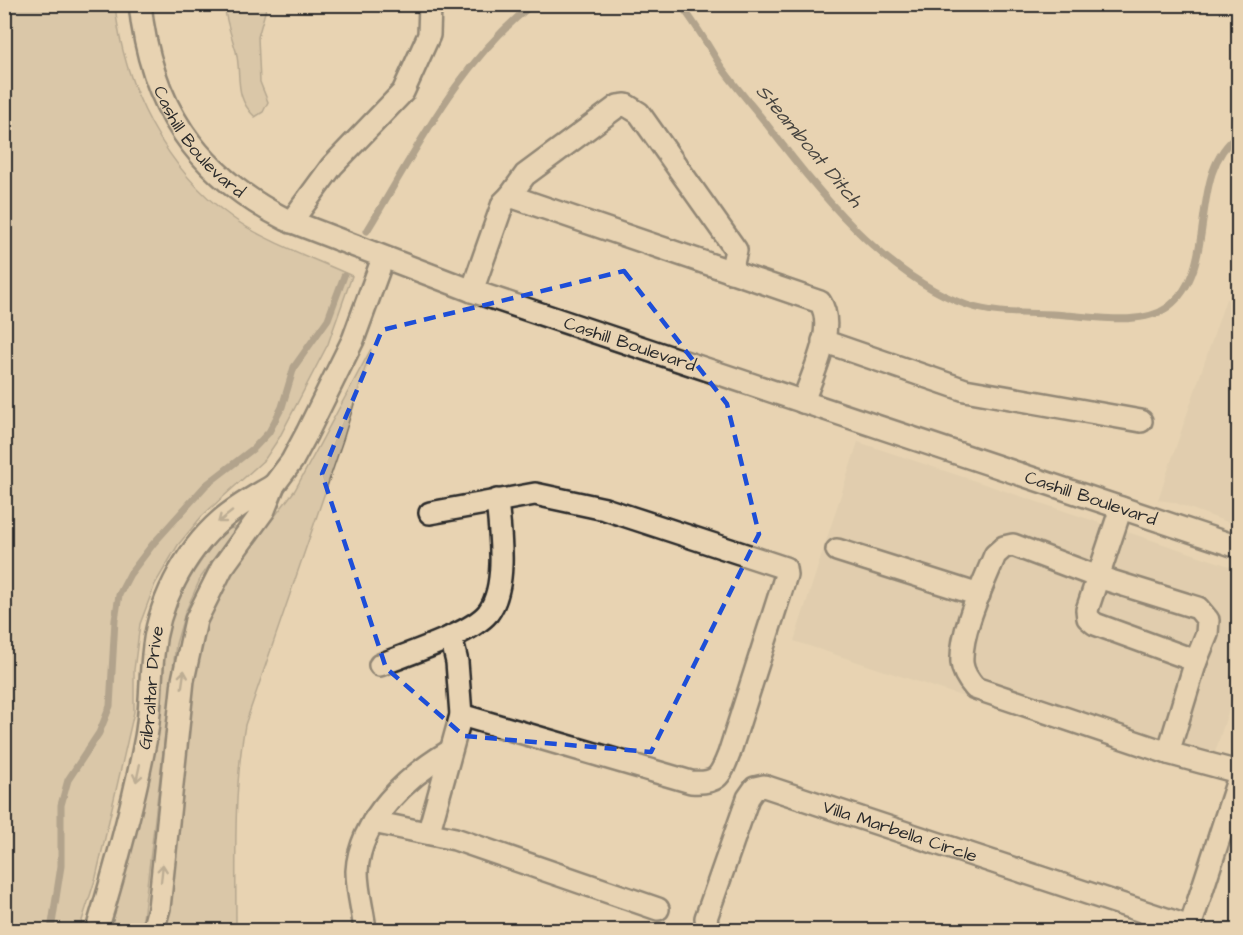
<svg xmlns="http://www.w3.org/2000/svg" width="1243" height="935" viewBox="0 0 1243 935" font-family="'Architects Daughter',sans-serif">
<rect width="100%" height="100%" fill="#e8d3b2"/>
<filter id="ink" filterUnits="userSpaceOnUse"><feTurbulence type="fractalNoise" baseFrequency=".0167" numOctaves="2"/><feDisplacementMap in="SourceGraphic" scale="12" xChannelSelector="R" yChannelSelector="G"/><feConvolveMatrix kernelMatrix="1 2 1 2 8 2 1 2 1" color-interpolation-filters="sRGB"/></filter>
<g filter="url(#ink)">
<g fill="#d9c6a8">
<path d="M1226,299l12,4v223l-65,-24 -15,-2z"/>
<path d="M858,442l380,127v112l-31,96 -413,-136z"/>
</g>
<g fill="#c9b89c" stroke="#7a7264" stroke-width="1.5">
<path d="M4,5h111c8,81 51,166 118,213 31,23 82,41 119,58l-24,68 -49,94 -14,21 -63,57 -24,29 -23,39 -15,40 -6,46v42l-38,165 -17,53h-74z"/>
<path d="M224,5h43l-9,32 2,45 8,20 -5,10 -8,5c-22,-21 -13,-41 -19,-66 -5,-16 -10,-30 -12,-46z"/>
<path d="M371,349l-28,91 -98,285c-12,68 -9,137 -9,205h-72l24,-216 8,-54 10,-37 16,-35 12,-19 61,-79z"/>
<path d="M236,528l-35,49 -16,36 -9,31 -34,283 -1,3h-31c19,-67 34,-135 47,-204 5,-26 3,-52 7,-77 7,-47 32,-85 62,-120z"/>
</g>
<g fill="none" stroke-linecap="round" stroke-linejoin="round">
<g stroke="#71695d" stroke-width="7">
<path d="M680,4c16,20 27,40 40,61 14,20 30,38 45,57 52,68 119,154 202,183 32,11 66,7 99,10 30,2 76,11 102,-8 53,-40 17,-132 70,-172"/>
<path d="M367,231c49,-80 90,-167 166,-227"/>
<path d="M51,930l10,-64v-61l7,-25 31,-47 11,-27 5,-86 4,-25 11,-21 23,-30 53,-59 48,-37 15,-16 13,-25 12,-40 34,-48 16,-43"/>
</g>
<defs>
<g id="minor">
<path id="s1" d="M140,4c10,100 56,170 145,215l190,73 763,255"/>
<path d="M510,196l15,-21 93,-69 8,-1 13,8 97,137 -5,22"/>
<path d="M291,222l41,-56 71,-74 26,-57 1,-31"/>
<path d="M472,291l31,-88 7,-7 310,106c17,26 -8,72 -17,100"/>
<path d="M823,341l142,49 176,31"/>
<path d="M1121,508l-34,102 1,8 7,6 101,37 -28,92 70,19"/>
<path d="M430,513l105,-19 70,15 180,59 1,7 -57,179c-9,23 -12,30 -38,28l-230,-67"/>
<path d="M837,550l142,45"/>
<path d="M380,665c27,-11 91,-31 108,-52 20,-26 12,-82 9,-113"/>
<path d="M1168,753l-193,-65c-6,-7 -12,-15 -13,-25 -2,-32 21,-78 33,-108l9,-8 9,-2 85,32 100,31 10,12 -1,14 -11,27"/>
<path d="M373,822l82,17 203,70"/>
<path d="M429,831l32,-116 -4,-53 -6,-25"/>
<path id="s2" d="M97,930c19,-63 37,-128 49,-193 5,-28 4,-54 7,-82 4,-49 30,-102 68,-135 16,-14 35,-24 53,-35"/>
<path d="M153,930l6,-22 24,-228 13,-60 26,-52 42,-58 10,-25 18,-24 15,-28 46,-93 30,-82"/>
<path d="M365,930c-2,-19 -8,-39 -8,-59 3,-52 51,-95 93,-120"/>
<path id="s3" d="M708,930l-2,-12 42,-120 7,-10 9,-2 426,141"/>
<path d="M1189,930l49,-150"/>
</g>
</defs>
<use href="#minor" stroke="#2b2b2b" stroke-width="26"/>
<use href="#minor" stroke="#e8d3b2" stroke-width="21"/>
</g>
<defs><path id="oneway-shaft" d="M-6 0H5M1.5-3L5.5 0L1.5 3" fill="none" stroke-width="1.6" stroke-linecap="round" stroke-linejoin="round" transform="scale(1.5)"/></defs>
<g stroke="#8a7f6e">
<use href="#oneway-shaft" transform="translate(225 517) rotate(142)"/>
<use href="#oneway-shaft" transform="translate(183 679) rotate(-82)"/>
<use href="#oneway-shaft" transform="translate(138 773) rotate(102)"/>
<use href="#oneway-shaft" transform="translate(162 873) rotate(-84)"/>
</g>
</g>
<path d="M0 0H1243V935H0ZM624,271l103,133 32,130 -108,218 -187,-16 -78,-68 -64,-194 60,-144z" fill="#e8d3b2" fill-opacity=".55" fill-rule="evenodd"/>
<path fill="none" stroke="#1d4ed8" stroke-width="4.5" stroke-dasharray="12 8" stroke-linejoin="round" d="M624,271l103,133 32,130 -108,218 -187,-16 -78,-68 -64,-194 60,-144z"/>
<g text-anchor="middle" dominant-baseline="central" stroke-width="6" stroke-linejoin="round" paint-order="stroke">
<g font-size="18" fill="#2b2b2b" stroke="#e8d3b2">
<text stroke="none"><textPath href="#s1" startOffset="154">Cashill Boulevard</textPath></text>
<text stroke="none"><textPath href="#s1" startOffset="639">Cashill Boulevard</textPath></text>
<text stroke="none"><textPath href="#s1" startOffset="1125">Cashill Boulevard</textPath></text>
<text stroke="none"><textPath href="#s2" startOffset="249">Gibraltar Drive</textPath></text>
<text stroke="none"><textPath href="#s3" startOffset="304">Villa Marbella Circle</textPath></text>
</g>
<g font-size="20" font-style="italic" fill="#484540" stroke="#e8d3b2">
<text transform="translate(809 146) rotate(50)">Steamboat Ditch</text>
</g>
</g>
<rect width="1243" height="935" fill="none" stroke="#e8d3b2" stroke-width="24"/>
<rect x="12" y="12" width="1219" height="911" fill="none" stroke="#2b2b2b" stroke-width="2" filter="url(#ink)"/>
</svg>
